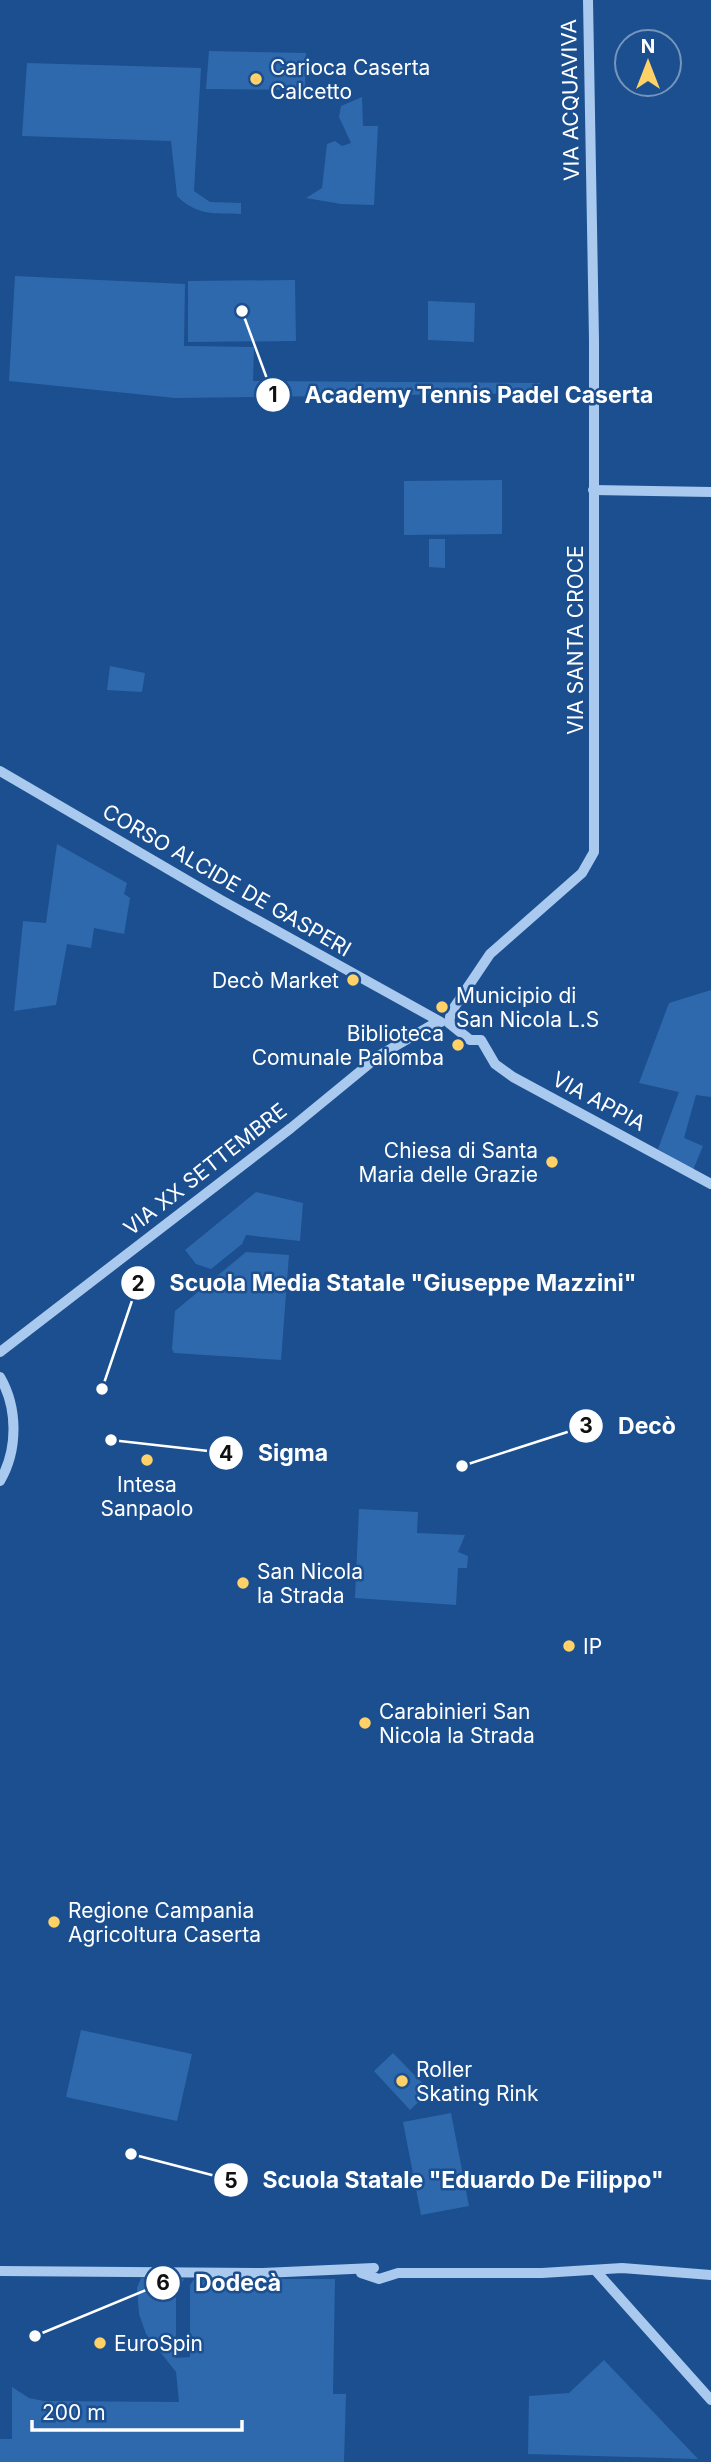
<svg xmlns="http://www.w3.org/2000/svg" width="711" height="2462" viewBox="0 0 711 2462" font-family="Inter,sans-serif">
<rect width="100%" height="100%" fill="#1b4f8f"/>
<g fill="#2e69ad">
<path d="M209,51l97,2 -1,37 -99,-1z"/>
<path d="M27,63l174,5 -7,123 16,11 31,1v11c-27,-1 -44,2 -64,-18l-6,-55 -149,-5z"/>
<path d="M362,97l1,29h15l-4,79 -33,-1 -35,-6 16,-10 5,-44 8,-3 7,5 9,-3 -12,-26 2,-11z"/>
<path d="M15,276l170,8 -1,62 70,1 -1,34 287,2v10l-365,5 -166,-17z"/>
<path d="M295,280l1,61 -108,1v-61z"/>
<path d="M428,301l47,2 -1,39 -46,-2z"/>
<path d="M502,480v54l-98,1v-54z"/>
<path d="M429,539h16v29l-16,-1z"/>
<path d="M110,666l35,7 -3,19 -35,-2z"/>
<path d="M57,844l70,39 -3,11 6,4 -6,36 -30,-6 -3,20 -24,-4 -11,61 -42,6 9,-90 23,2z"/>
<path d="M711,990v107l-15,-2 -12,43 19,8 -10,24 -35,-21 21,-57 -40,-9 30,-80z"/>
<path d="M256,1192l47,11 -3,38 -54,-6 -4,9 -31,25 -15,-5 -11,-14z"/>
<path d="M246,1252l43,3 -8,105 -107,-7 -2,-4 3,-38z"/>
<path d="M359,1509l59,3 -1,21 48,2 -7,17 10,4 -1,12h-9l-2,37 -101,-7z"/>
<path d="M81,2030l111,24 -15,67 -111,-24z"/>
<path d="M393,2053l37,38 -20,19 -36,-39z"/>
<path d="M451,2113l18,93 -48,9 -18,-93z"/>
<path d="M141,2278l43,1 -8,15v64l14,-1v-72l4,-6h141l-2,115h13l-2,68h-344v-23h12v-52l17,11 15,3 135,1 -3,-30 -30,-38 -7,-20 -2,-26z"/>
<path d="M604,2360l94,99 -170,-5 1,-58 40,-3z"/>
</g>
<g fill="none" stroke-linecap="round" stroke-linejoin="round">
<g stroke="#a9c9ee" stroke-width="10">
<path d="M593,490l118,2"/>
<path d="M0,771l221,129 220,122"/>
<path d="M449,1023l2,-11 39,-58 92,-81 12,-21v-512l-6,-340"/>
<path d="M449,1023l21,17h11l14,24 18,13 198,107"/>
<path d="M0,1352l291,-224 89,-73 57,-33"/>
<path d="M0,1377c18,31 18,73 0,104"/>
<path d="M595,2270l116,130"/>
<path d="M0,2271l263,2 111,-5"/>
<path d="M361,2273l18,6 19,-6h144l80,-5 89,7"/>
</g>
</g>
<g fill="#ffd166" stroke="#1b4f8f" stroke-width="2.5">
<circle cx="256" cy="79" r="7"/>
<circle cx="353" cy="980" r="7"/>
<circle cx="442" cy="1007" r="7"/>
<circle cx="458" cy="1045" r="7"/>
<circle cx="552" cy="1162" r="7"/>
<circle cx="147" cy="1460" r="7"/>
<circle cx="243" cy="1583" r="7"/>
<circle cx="569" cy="1646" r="7"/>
<circle cx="365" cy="1723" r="7"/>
<circle cx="54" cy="1922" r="7"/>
<circle cx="402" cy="2081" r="7"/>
<circle cx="100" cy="2343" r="7"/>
</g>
<g text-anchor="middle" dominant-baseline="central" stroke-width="5" stroke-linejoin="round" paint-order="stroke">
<g font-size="21" fill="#fff" stroke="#1b4f8f" text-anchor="start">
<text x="270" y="67">Carioca Caserta<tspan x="270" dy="24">Calcetto</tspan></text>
<text x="339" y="980" text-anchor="end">Decò Market</text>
<text x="456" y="995">Municipio di<tspan x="456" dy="24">San Nicola L.S</tspan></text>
<text x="444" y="1033" text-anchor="end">Biblioteca<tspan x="444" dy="24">Comunale Palomba</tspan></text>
<text x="538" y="1150" text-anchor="end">Chiesa di Santa<tspan x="538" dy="24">Maria delle Grazie</tspan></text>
<text x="147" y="1484" text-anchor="middle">Intesa<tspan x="147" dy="24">Sanpaolo</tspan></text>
<text x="257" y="1571">San Nicola<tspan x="257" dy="24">la Strada</tspan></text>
<text x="583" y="1646">IP</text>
<text x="379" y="1711">Carabinieri San<tspan x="379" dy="24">Nicola la Strada</tspan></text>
<text x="68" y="1910">Regione Campania<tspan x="68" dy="24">Agricoltura Caserta</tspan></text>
<text x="416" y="2069">Roller<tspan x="416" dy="24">Skating Rink</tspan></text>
<text x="114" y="2343">EuroSpin</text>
</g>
<g font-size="21" fill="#fff" stroke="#1b4f8f">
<text transform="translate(570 100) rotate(-91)">VIA ACQUAVIVA</text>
<text transform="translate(575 640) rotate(-90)">VIA SANTA CROCE</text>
<text transform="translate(227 880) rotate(30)">CORSO ALCIDE DE GASPERI</text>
<text transform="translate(599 1101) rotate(28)">VIA APPIA</text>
<text transform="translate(205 1169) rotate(-38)">VIA XX SETTEMBRE</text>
</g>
</g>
<path fill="none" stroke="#fff" stroke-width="2.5" d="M242 311L273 395M102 1389L138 1283M462 1466L586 1426M111 1440L226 1453M131 2154L231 2180M35 2336L163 2283"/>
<g fill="#fff" stroke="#1b4f8f" stroke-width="2.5">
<circle cx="242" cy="311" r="7"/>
<circle cx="102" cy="1389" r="7"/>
<circle cx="462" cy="1466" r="7"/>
<circle cx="111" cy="1440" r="7"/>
<circle cx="131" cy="2154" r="7"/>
<circle cx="35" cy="2336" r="7"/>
<circle cx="273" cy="395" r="18"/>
<circle cx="138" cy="1283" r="18"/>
<circle cx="586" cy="1426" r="18"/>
<circle cx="226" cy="1453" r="18"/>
<circle cx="231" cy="2180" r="18"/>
<circle cx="163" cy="2283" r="18"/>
</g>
<g font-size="21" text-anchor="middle" font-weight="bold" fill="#111">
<text x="273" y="402">1</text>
<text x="138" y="1291">2</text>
<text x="586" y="1433">3</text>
<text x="226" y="1461">4</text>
<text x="231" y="2188">5</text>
<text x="163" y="2290">6</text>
</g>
<g font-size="23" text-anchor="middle" font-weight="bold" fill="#fff" stroke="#1b4f8f" stroke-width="5" stroke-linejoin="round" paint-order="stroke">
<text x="479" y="403">Academy Tennis Padel Caserta</text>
<text x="403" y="1291">Scuola Media Statale "Giuseppe Mazzini"</text>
<text x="647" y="1434">Decò</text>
<text x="293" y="1461">Sigma</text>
<text x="463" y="2188">Scuola Statale "Eduardo De Filippo"</text>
<text x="238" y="2291">Dodecà</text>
</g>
<g transform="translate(648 63)"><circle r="33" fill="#1b4f8f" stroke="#7695bc" stroke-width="2"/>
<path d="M0-5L12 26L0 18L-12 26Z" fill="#ffd166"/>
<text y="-10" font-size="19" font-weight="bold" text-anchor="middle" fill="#ffffff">N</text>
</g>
<path d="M32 2420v10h210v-10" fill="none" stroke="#ffffff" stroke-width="3.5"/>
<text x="42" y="2420" font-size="21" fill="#ffffff" stroke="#1b4f8f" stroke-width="5" paint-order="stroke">200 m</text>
</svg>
